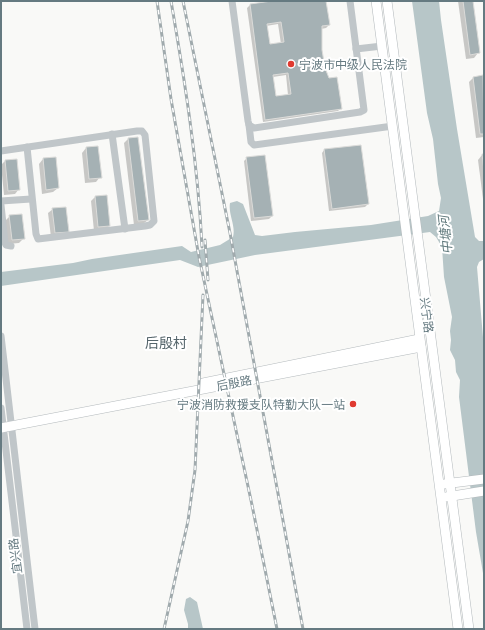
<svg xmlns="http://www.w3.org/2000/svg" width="485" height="630" viewBox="0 0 485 630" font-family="Mulish,'Noto Sans SC',sans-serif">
<rect width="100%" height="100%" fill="#f9f9f7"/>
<g fill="#b7c6c8">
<path d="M412,1h27l2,19 16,109 18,108 4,4h5v18l-5,3 -2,5 7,82v230l-8,-47 -17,-135 1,-17 -4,-8 -1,-12 -5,-10 1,-10 -1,-9 2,-14 -8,-40 -2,-30 -6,-10 -6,-5 -175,23 -57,12 -18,-7 -179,26v-14l72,-9 19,-4 90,-13 9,6 29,-7 13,-8c3,-11 -5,-23 -3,-34l7,-2 6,3 12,31 7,1 33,-4 76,-7 57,-9 11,-5 2,-13 -3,-14 -5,-45 -6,-26z"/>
<path d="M190,597l7,5 6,27h-15v-5l-4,-14 2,-11z"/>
</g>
<g fill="#0003" fill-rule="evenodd">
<path d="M279,1h46l4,24 -3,3 -5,1v21l3,18 17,40 -3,3 -75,11 -16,-114 3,-3zM278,24l3,20 -12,2 -3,-20zM286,75l2,20 -13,2 -2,-20z"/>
<path d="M458,1h14l6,52 -4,5 -8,1z"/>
<path d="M482,76l2,15v46l-8,1 -7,-56 4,-4z"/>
<path d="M138,138l10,82 -5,4 -9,1 -10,-82 4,-4z"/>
<path d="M86,148l14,29 -4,5 -11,1 -3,-30z"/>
<path d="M324,150l44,54 -3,3 -36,4 -7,-58z"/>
<path d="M482,155h2v52l-6,-47z"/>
<path d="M247,158l25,58 -3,3 -18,2 -7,-60z"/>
<path d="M43,159l15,29 -5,4 -11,2 -3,-30z"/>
<path d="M5,161l14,28 -4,5 -11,1 -3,-30z"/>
<path d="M95,197l14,29 -4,4 -11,1 -3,-30z"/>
<path d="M53,209l15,22 -17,6 -3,-24z"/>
<path d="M10,216l14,22 -5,5 -11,1 -3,-23z"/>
</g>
<g fill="#a5b1b4" stroke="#dbdbd9" fill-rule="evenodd">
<path d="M272,1h54l4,24 -8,1v24l3,18 4,10 8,-1 5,32 -77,11 -15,-116zM281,22l3,20 -14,2 -3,-20zM288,73l3,21 -15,2 -3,-21z"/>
<path d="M463,1h10l7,52 -10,2z"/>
<path d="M483,75l1,59h-4l-7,-57z"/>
<path d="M138,137l11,83 -11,1 -10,-83z"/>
<path d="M361,145l8,59 -37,5 -8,-60z"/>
<path d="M98,146l4,32 -13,1 -3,-32z"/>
<path d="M482,154h2v17z"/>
<path d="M265,155l8,61 -19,2 -8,-61z"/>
<path d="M56,157l3,31 -13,2 -3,-32z"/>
<path d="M17,159l3,31 -12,1 -3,-31z"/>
<path d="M107,195l3,31 -12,1 -3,-31z"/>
<path d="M66,207l3,25 -14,1 -3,-25z"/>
<path d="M22,214l3,25 -13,1 -3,-25z"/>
</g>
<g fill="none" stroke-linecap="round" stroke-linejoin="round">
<defs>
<g id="major">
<path d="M376,1l82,628"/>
<path d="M387,1l82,628"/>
<path d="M203,383l216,-44"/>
<path d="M1,428l420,-81"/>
<path d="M444,484l40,-5"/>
<path d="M446,497l38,-6"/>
</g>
</defs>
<use href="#major" stroke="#b4babd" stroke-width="10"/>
<g stroke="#c0c6c9" stroke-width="7">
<path d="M232,1l16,120 1,4 5,3 106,-16 4,-2 -14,-109"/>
<path d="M356,49l26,-3"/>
<path d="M249,125l2,17 3,3 139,-19"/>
<path d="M112,134l13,95"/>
<path d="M1,151l136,-20h5l3,4 9,86 -4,4 -5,1 -107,13 -2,-5 -9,-87"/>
<path d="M1,201l30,-2"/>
<path d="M1,205l4,38 1,2 5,1"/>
<path d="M1,336l34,293"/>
<path d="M1,408l26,221"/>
</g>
<use href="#major" stroke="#fff" stroke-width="9"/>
<defs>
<g id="rail">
<path d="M157,1l14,98 28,158 53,248 25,124"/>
<path d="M171,1c14,81 27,163 31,246"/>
<path d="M183,1l47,232 73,396"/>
<path d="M205,240l3,40"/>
<path d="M164,629l24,-108 7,-51 8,-175"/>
</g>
</defs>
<use href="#rail" stroke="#a0aaad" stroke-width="3"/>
<use href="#rail" stroke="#fff" stroke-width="1.5" stroke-dasharray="4.5" stroke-linecap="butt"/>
</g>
<g fill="#e03a30" stroke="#fff" stroke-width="1.5">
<circle cx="291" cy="64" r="4"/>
<circle cx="353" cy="404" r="4"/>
</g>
<g text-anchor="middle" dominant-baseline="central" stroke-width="4" stroke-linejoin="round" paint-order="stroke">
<g font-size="12" fill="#657a81" stroke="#fff" text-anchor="start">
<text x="299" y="64">宁波市中级人民法院</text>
<text x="345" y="404" text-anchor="end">宁波消防救援支队特勤大队一站</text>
</g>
<g font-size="12" fill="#657a81" stroke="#fff">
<text transform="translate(427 315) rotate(83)">兴宁路</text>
<text transform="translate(234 383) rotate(-11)">后殷路</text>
<text transform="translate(15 556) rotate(-97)">宜兴路</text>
</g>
<g font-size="13" font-style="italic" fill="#5f787b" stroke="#fff">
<text transform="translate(445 235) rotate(-96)">中塘河</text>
</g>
<g font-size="14" fill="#56666c" stroke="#fff">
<text x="166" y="343">后殷村</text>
</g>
</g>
<rect width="485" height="630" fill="none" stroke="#657a81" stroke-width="4"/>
</svg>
